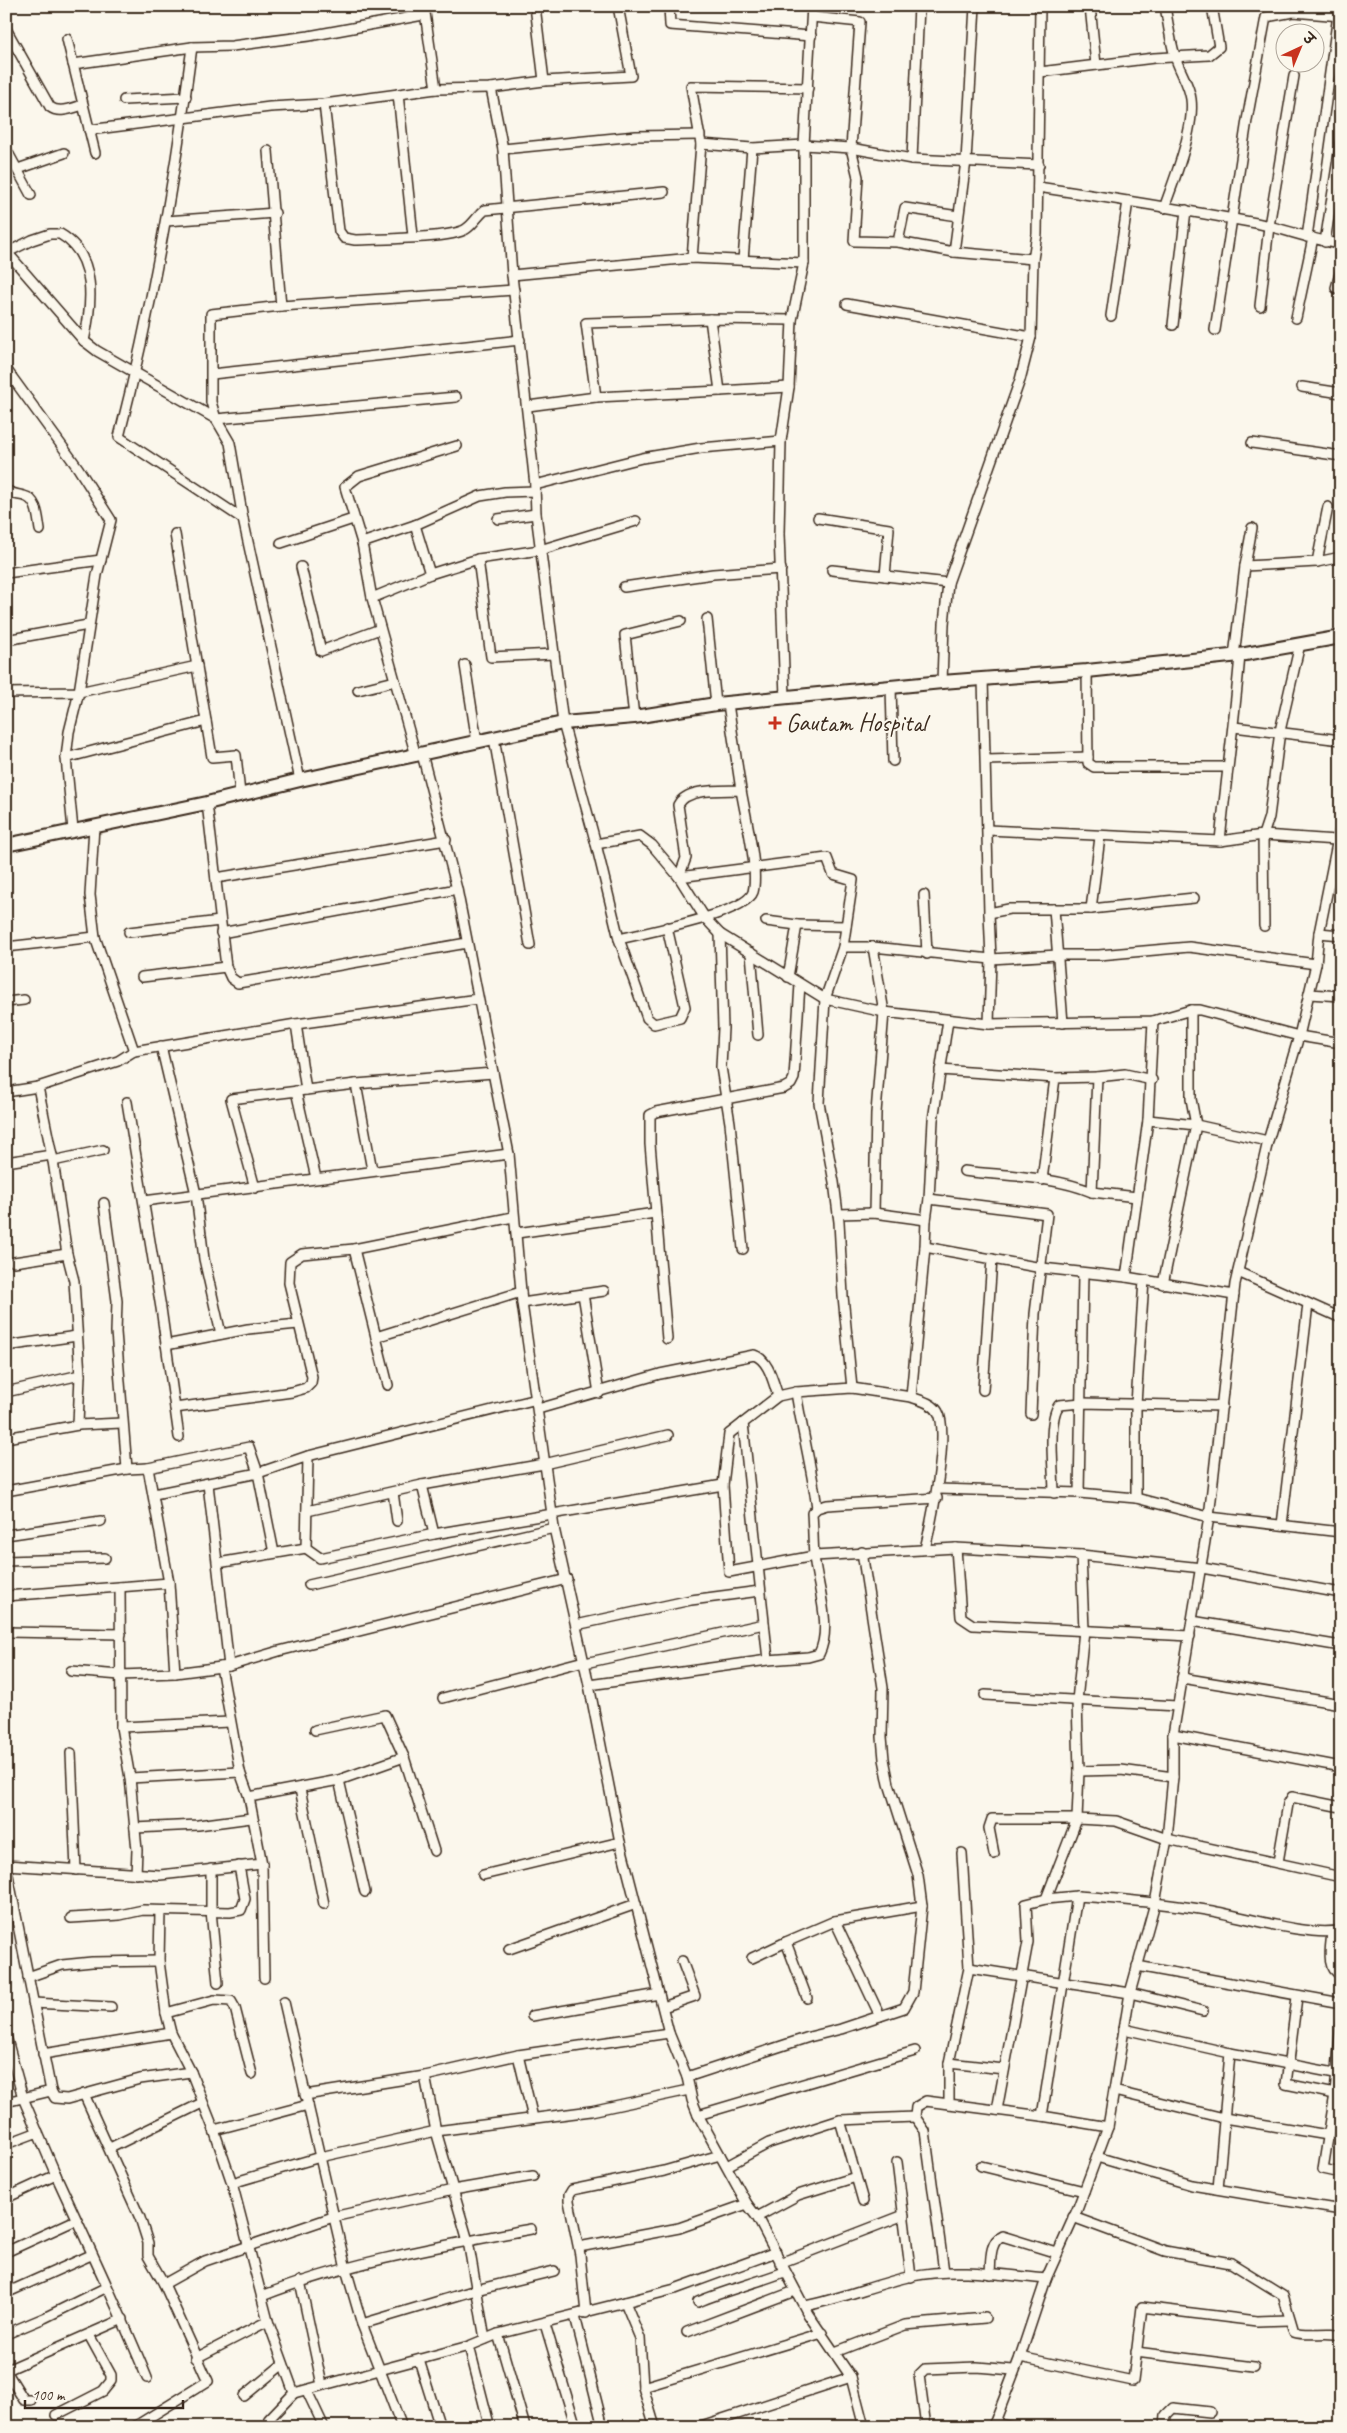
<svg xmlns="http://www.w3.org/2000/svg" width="1347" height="2433" viewBox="0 0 1347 2433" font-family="Caveat,'Playpen Sans Deva',sans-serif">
<rect width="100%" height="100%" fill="#fbf7ec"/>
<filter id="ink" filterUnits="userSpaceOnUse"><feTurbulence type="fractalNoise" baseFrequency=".02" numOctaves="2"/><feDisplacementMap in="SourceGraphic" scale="10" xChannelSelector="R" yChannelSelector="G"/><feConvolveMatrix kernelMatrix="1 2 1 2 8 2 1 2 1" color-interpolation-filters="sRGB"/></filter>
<g filter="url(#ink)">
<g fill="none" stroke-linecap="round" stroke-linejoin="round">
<defs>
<g id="street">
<path d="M424,6l12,83 55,-1 53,-7 87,-5 -13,-70"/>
<path d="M535,6l9,75"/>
<path d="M669,6l1,19 141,11"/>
<path d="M1090,6l6,59"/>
<path d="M812,17l48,5 -9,126 61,11 127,6"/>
<path d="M6,29l44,78c9,7 23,1 33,-2"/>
<path d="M67,39l28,114"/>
<path d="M192,47c-17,131 -40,261 -73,390l124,82"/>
<path d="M73,64l119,-17 40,-1 77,-10 114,-21"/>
<path d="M1040,72l114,-14 55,-3 10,-8 -7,-41"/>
<path d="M491,88l12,61 9,126 23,210 1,29 27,209 33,121 23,95c24,-6 127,-25 134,-47 6,-22 -8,-78 -12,-102"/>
<path d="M398,94l15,142"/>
<path d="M124,100l62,-3"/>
<path d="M324,104l15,127 5,7 11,2c22,-1 96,-1 111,-11 7,-4 12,-14 19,-19l179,-18"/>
<path d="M89,130l181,-23 54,-3 112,-15"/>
<path d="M701,144l51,4 52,-3 47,3 7,29 -4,64 44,1 56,10 79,7"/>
<path d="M6,149l25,46"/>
<path d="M503,149l133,-13 64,-1"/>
<path d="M268,151l13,155"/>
<path d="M912,159l7,-153"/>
<path d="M18,169l46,-16"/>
<path d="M1038,187c73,11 146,23 218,36 29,6 56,17 85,21"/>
<path d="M1164,208c10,-28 31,-80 27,-109 -2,-16 -12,-28 -16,-43 -5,-16 -7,-33 -10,-50"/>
<path d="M166,221l109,-8"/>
<path d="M1307,237l31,-222"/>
<path d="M898,242l7,-34 53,8"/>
<path d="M1325,242l16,-102"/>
<path d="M6,251l78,90 13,10 119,68 240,-22"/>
<path d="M8,252l24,-12 18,-6h10c38,22 32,71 24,107"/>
<path d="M954,252l12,-91 9,-155"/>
<path d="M692,258l9,-114 -10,-58 117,2"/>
<path d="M743,260l9,-112"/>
<path d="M512,275l180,-17 112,5v-118l8,-139"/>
<path d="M1336,288l5,-18"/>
<path d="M847,304l184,33"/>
<path d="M1260,306l9,-80 25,-150"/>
<path d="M1111,316l17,-115"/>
<path d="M1296,318l17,-80"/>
<path d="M1173,325l13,-115"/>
<path d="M1215,330l32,-210 19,-103 27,-5 48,4"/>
<path d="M6,369l72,99 33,52 -14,55 -18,117 -10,40 -3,26 7,72"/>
<path d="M212,374l308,-34"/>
<path d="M1302,387l39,6"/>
<path d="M720,391l69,-4"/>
<path d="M596,397l-10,-74 124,-4 82,1"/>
<path d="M528,406l68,-9 124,-6 -10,-72"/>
<path d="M1252,443l89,13"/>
<path d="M535,485l107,-27 59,-10 80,-7"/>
<path d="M6,490c7,5 11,4 18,6 14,3 14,23 16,34"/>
<path d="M818,518l71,11 -4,47"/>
<path d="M498,519l38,-5"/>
<path d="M175,534l37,223 24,-2 4,39"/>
<path d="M281,543l72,-24"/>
<path d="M362,543l53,-18 65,-29 25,-4 30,-1"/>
<path d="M478,559l62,-9 96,-29"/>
<path d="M1317,562l11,-55"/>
<path d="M1245,566l72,-4 24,-5"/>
<path d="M301,567l20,84 59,-22"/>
<path d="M832,570l116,13"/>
<path d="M6,573l95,-13"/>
<path d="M430,574l48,-15 13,98 63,-3"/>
<path d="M624,587l89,-13 68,-5"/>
<path d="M372,598l58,-24 -15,-49"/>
<path d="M707,619l9,85"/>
<path d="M6,640l82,-15"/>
<path d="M1234,656l11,-90 7,-38"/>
<path d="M465,665l12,77"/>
<path d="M1087,671l1,92 6,4h133"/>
<path d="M983,679l6,234 20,-4h45l9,114"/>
<path d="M942,682l2,-58 4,-41 72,-203 11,-43 2,-78 4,-25 3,-228"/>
<path d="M891,687l2,74"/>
<path d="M358,690l37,-9"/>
<path d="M6,693l73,-1 118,-26"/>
<path d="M785,697l-6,-163 2,-93 8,-54 3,-67 12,-57"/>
<path d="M728,704l13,86c-17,1 -54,-3 -63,15l8,53 -7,19 26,41 15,16 105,65 59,13 -11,-65 118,12 67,-4h41l90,-8 127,17"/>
<path d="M634,717l-9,-82 56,-14"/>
<path d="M1234,727l107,13"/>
<path d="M494,738l36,207"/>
<path d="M422,754l35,135 52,265 13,149 32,225 35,157 31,157 49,191 18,44 5,23 6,15 49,89 10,13 51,97 43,63 13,50"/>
<path d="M416,756l-44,-158 -10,-55 -17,-56 14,-11 98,-30"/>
<path d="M66,758l140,-37"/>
<path d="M986,760l102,-3"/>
<path d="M300,780l-57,-261 -13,-76 -14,-24 -5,-17v-88l70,-8 233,-16"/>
<path d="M207,803l19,164 5,11 7,5 229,-40"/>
<path d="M94,826l-4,69 5,42 39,114 162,-27 182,-25"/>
<path d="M988,830l232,11c6,-62 15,-124 20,-186"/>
<path d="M1220,841l43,-6 73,5"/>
<path d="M596,844l44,-8 12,9 27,32 148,-19 6,16 20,6 -10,67 -18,52 -6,104 15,79 5,40 4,74 9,92"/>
<path d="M216,878l230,-38"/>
<path d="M924,895l3,59"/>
<path d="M1054,909h37l103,-11"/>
<path d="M1091,909l9,-72"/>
<path d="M989,913l2,46 -2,65"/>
<path d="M766,921l31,4 -9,52"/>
<path d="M797,925l49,1"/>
<path d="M1264,926l-1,-91 6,-18 11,-86 20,-87"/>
<path d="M129,932l91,-11"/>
<path d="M221,933l236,-44"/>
<path d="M1319,933l22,2"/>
<path d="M720,934l3,94 -2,39 9,56 13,126"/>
<path d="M619,939l28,79 7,6 26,-6 5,-11 -18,-80"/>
<path d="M6,947l89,-10"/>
<path d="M843,947h30"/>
<path d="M751,953l7,82"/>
<path d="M142,977l84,-10"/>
<path d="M1309,994l32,2"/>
<path d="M6,1002l18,-2"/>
<path d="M296,1024l10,66"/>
<path d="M161,1046l35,148 8,65 17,75"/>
<path d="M940,1070l115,8"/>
<path d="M1097,1077l28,-3 27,6"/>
<path d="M356,1084l16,86"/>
<path d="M38,1087l80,-26 16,-10"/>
<path d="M296,1091l20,87"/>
<path d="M6,1092l32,-5 15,74 14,93 7,27 6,94 -2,50"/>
<path d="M127,1102l34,206 18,129"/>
<path d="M1148,1120l48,5 -5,-26v-89"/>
<path d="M53,1161l50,-11"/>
<path d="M6,1162l46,-7"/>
<path d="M964,1171c42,5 89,5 128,21"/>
<path d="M1042,1180l13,-102 42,-1 -5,115 45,5"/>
<path d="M255,1188l-24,-89 125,-15 137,-11"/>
<path d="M929,1199l118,15 -12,100 -4,100"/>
<path d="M144,1201l365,-47"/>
<path d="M104,1203l13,98 -1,31 11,137"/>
<path d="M874,1213l2,-100 8,-101 105,12 164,-3 38,-11h9l99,26 42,7"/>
<path d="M838,1214l36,-1 52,7"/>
<path d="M517,1233l138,-20"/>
<path d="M925,1247l117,21 84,9 108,18"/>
<path d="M354,1249l159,-32"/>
<path d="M14,1262l53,-8"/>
<path d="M1238,1272l103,46"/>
<path d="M1083,1274l-4,219 57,5v-94l8,-124"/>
<path d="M1126,1277l22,-157 5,-99"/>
<path d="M1163,1284l33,-159 72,16"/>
<path d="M583,1294l16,99"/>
<path d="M522,1303l82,-12"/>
<path d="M376,1337l145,-45"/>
<path d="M667,1339l-17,-195v-29l6,-3 128,-24 7,-4 3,-6 6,-94"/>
<path d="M166,1345l82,-16 50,-5"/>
<path d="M6,1346l71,-10"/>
<path d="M983,1390l9,-131"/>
<path d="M6,1392l74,-17"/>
<path d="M796,1392c6,39 16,77 21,116"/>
<path d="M911,1397l-59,-9 -56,4 -18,4 -49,38 -6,51 6,87 85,-16 142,-8 125,7 121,13 139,25"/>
<path d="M175,1408l117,-16 14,-4 5,-5 1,-6 -23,-94 1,-21 12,-8 52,-5 34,136"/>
<path d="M538,1409l122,-35 94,-19c15,5 19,27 24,41"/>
<path d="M743,1423l25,237"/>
<path d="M6,1438l72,-13 44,-2"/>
<path d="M308,1456l229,-57"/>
<path d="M148,1468l101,-21 9,26 16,80"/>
<path d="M208,1484l21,182"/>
<path d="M422,1485l122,-21 124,-29"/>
<path d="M938,1489l141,4"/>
<path d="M6,1491l121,-22 21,-1 21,115 6,90"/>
<path d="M393,1492l4,29"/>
<path d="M1054,1493c0,-21 -7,-72 5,-88l23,-2 140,3"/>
<path d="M154,1494l104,-21 50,-17 -2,92 14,10 114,-24 289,-49"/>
<path d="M1136,1498l73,19 132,15"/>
<path d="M307,1511l115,-26 12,49"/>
<path d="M1282,1525l26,-221"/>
<path d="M6,1535l95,-14"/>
<path d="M956,1548l5,69 12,8 217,11"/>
<path d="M925,1549c6,-25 25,-117 13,-137 -5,-9 -18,-12 -27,-15l14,-150 1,-27 3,-21 4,-79 15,-100"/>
<path d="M1081,1555l3,75 -7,71 2,70 -2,48 39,2 51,18 174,38"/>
<path d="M6,1561l99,-3"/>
<path d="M218,1563l88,-15"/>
<path d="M309,1585l245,-57"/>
<path d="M120,1587l1,140 9,51 7,72 -1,24"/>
<path d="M6,1596l163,-13"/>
<path d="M1192,1621l149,25"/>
<path d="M576,1625l115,-25 69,-9"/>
<path d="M6,1632l115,2"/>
<path d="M585,1663l179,-39"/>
<path d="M221,1667l19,105 9,25"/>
<path d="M71,1671l49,4 55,-2 54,-7 50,-15 288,-72"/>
<path d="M1182,1678l159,26"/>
<path d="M589,1685l179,-25 40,-3 11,-3c14,-28 -2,-68 -5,-98 -1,-14 -1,-29 -2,-43l5,-5 10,-3 110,-7"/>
<path d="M985,1695l192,11"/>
<path d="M443,1698l141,-37"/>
<path d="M121,1727l109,-5"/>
<path d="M315,1730l70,-15 19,42 30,94"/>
<path d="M1173,1735l168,32"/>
<path d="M71,1753l5,117"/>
<path d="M1079,1771l42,-1 52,7"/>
<path d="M130,1778l110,-6"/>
<path d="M339,1780l26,112"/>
<path d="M300,1789l24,115"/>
<path d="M135,1828l63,-3 53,-7"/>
<path d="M962,1853l7,115 -20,95v41l93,12 66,11"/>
<path d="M994,1854l-5,-26 3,-9h85l-31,80"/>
<path d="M6,1862v3l154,10 102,-11 -13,-67 90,-17 65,-23"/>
<path d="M1278,1862l10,-58 4,-7 49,10"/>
<path d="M262,1864l2,114"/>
<path d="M6,1865l45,226"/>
<path d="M211,1869v42l7,72"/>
<path d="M483,1875l137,-33"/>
<path d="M160,1911l-1,50 7,52 5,20 20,39 23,58 18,53 36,138 26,72 175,-47 29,-12 127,-32 15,36 3,49 12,40"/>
<path d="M71,1918l49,-3 23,-5 87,2 11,-2 4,-11 -6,-33"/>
<path d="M835,1921l45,95"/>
<path d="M1332,1932c-1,15 -7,35 9,43"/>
<path d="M509,1949l127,-45"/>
<path d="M752,1958l34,-16"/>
<path d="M1137,1966l204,37"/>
<path d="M969,1968l161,25 73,18"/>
<path d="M28,1977l34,-12 30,-3 67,-1"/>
<path d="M1297,1997l-11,87 49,10"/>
<path d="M807,1998l-21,-56 49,-21 87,-15"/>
<path d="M284,2002l62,267 16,55 38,98"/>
<path d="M33,2003l78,4"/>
<path d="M663,2007l32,-11 -13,-35"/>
<path d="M166,2013l48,-13 17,1 4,7 17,66"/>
<path d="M532,2016l127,-22"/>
<path d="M1341,2022l-6,72 -12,75 18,4"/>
<path d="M1124,2029l106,24 -12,136"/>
<path d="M6,2036l17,62 33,77"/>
<path d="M1230,2053l110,21"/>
<path d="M43,2054l128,-21"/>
<path d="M518,2055l15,63"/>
<path d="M949,2063l55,6"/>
<path d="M425,2076l11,55 32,110 17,98"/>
<path d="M687,2077l122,-40 32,-8 63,-21 9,-16 9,-86 -4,-31 -29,-91 -5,-25 -2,-22 1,-49 -21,-136"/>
<path d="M1114,2091l110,27 104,17"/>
<path d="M84,2094l56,124 8,25v13l16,28 44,97 -74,46"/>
<path d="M305,2095l120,-19 93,-21 151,-22"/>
<path d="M6,2102l45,-11 4,7 12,1 73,-20 51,-7"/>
<path d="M997,2110l31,-168 -2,-38 20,-5 31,-3"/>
<path d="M698,2115l217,-64"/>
<path d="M1042,2116l35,-220c43,3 86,7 129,14 34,5 103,28 135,20"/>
<path d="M840,2120l23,81"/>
<path d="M214,2130l94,-25"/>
<path d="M6,2144l32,-12"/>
<path d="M110,2148l92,-45"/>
<path d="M1097,2157l95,28 149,25"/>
<path d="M897,2162l14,115"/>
<path d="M727,2166l42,-23 71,-23 75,-3"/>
<path d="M981,2166l103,25"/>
<path d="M232,2183l88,-26 116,-26 155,-20 98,-21"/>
<path d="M6,2198l50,-23c31,68 63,134 91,203"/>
<path d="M757,2217l41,-22 58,-18"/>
<path d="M1073,2217l92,34 66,12 52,32 11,37c14,5 38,-2 47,4"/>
<path d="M579,2247l100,-19 68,-24"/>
<path d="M6,2252l70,-32"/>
<path d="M780,2263l124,-48"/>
<path d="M944,2272l-19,-141 -10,-14 1,-10 10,-6 23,3"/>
<path d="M990,2274c1,-13 -1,-32 12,-38l55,17"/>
<path d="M300,2281l22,104"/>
<path d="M164,2284l41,-23 128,-44 120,-27 80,-14"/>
<path d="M6,2293l85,-38"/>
<path d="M262,2296c86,-34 179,-50 269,-67"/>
<path d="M625,2302l50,-13 101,-37"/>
<path d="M698,2302c28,-12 58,-19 86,-30"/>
<path d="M805,2306c36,-7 71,-22 107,-30 44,-9 90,-1 134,3"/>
<path d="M586,2313l-6,-58 -11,-54v-6l3,-5 92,-19 56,-16"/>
<path d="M575,2316l28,111"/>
<path d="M362,2324l114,-34 78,-19"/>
<path d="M545,2324l31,103"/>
<path d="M687,2332l108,-41"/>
<path d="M6,2334l38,-16 63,-31"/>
<path d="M498,2334l27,93"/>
<path d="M469,2346l19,74"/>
<path d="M835,2352l70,-27 80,-7"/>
<path d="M1136,2352l118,15"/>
<path d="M1020,2357l113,24 9,-74 115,14 32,-1"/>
<path d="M196,2358l72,-37"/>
<path d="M419,2360l21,67"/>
<path d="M7,2370l116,-51"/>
<path d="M6,2371l18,29h7"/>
<path d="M643,2387l179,-54"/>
<path d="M307,2391l17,36"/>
<path d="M244,2396l39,-32"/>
<path d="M56,2415l47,-24 8,-10v-6l-22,-40"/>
<path d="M994,2423l18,4"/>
<path d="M273,2427l-4,-8 25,-26"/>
<path d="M698,2427l153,-50"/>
<path d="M926,2427l-7,-52 6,-6 52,-2 36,3"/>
<path d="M993,2427l27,-70 26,-78 31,-69 31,-83 22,-134 25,-90 12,-64 6,-62v-42l36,-218 26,-233 33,-143 31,-105 17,-72 3,-31 22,-109"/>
<path d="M1165,2427l1,-12 7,-7 37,4"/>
</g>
<path id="secondary" d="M6,845l201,-42 93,-23 263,-57 71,-6 82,-13 226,-22 145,-11 153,-16 101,-18"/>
</defs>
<use href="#street" stroke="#3b2a1e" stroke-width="12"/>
<use href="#secondary" stroke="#3b2a1e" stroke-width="16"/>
<use href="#street" stroke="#fbf7ec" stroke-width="9"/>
<use href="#secondary" stroke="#fbf7ec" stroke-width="12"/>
</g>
</g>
<path fill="#c8321e" stroke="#fbf7ec" stroke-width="2" d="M772.5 715.5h5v5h5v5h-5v5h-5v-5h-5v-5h5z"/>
<g text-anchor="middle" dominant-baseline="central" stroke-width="4" stroke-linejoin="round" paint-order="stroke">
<g font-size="25" fill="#3b2a1e" stroke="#fbf7ec" text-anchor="start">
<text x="786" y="723">Gautam Hospital</text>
</g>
</g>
<rect width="1347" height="2433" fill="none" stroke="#fbf7ec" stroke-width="25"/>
<rect x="12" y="12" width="1322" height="2408" fill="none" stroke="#3b2a1e" stroke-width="2" filter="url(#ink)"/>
<g transform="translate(1300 48) rotate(44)"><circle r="24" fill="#fbf7ec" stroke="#aea59a"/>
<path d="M0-4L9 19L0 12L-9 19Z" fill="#c8321e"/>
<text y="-8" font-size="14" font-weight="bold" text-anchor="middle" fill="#3b2a1e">उ</text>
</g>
<path d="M25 2400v8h158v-8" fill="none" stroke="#3b2a1e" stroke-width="2.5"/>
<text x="32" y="2400" font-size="15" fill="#3b2a1e" stroke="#fbf7ec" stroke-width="4" paint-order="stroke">100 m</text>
</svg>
